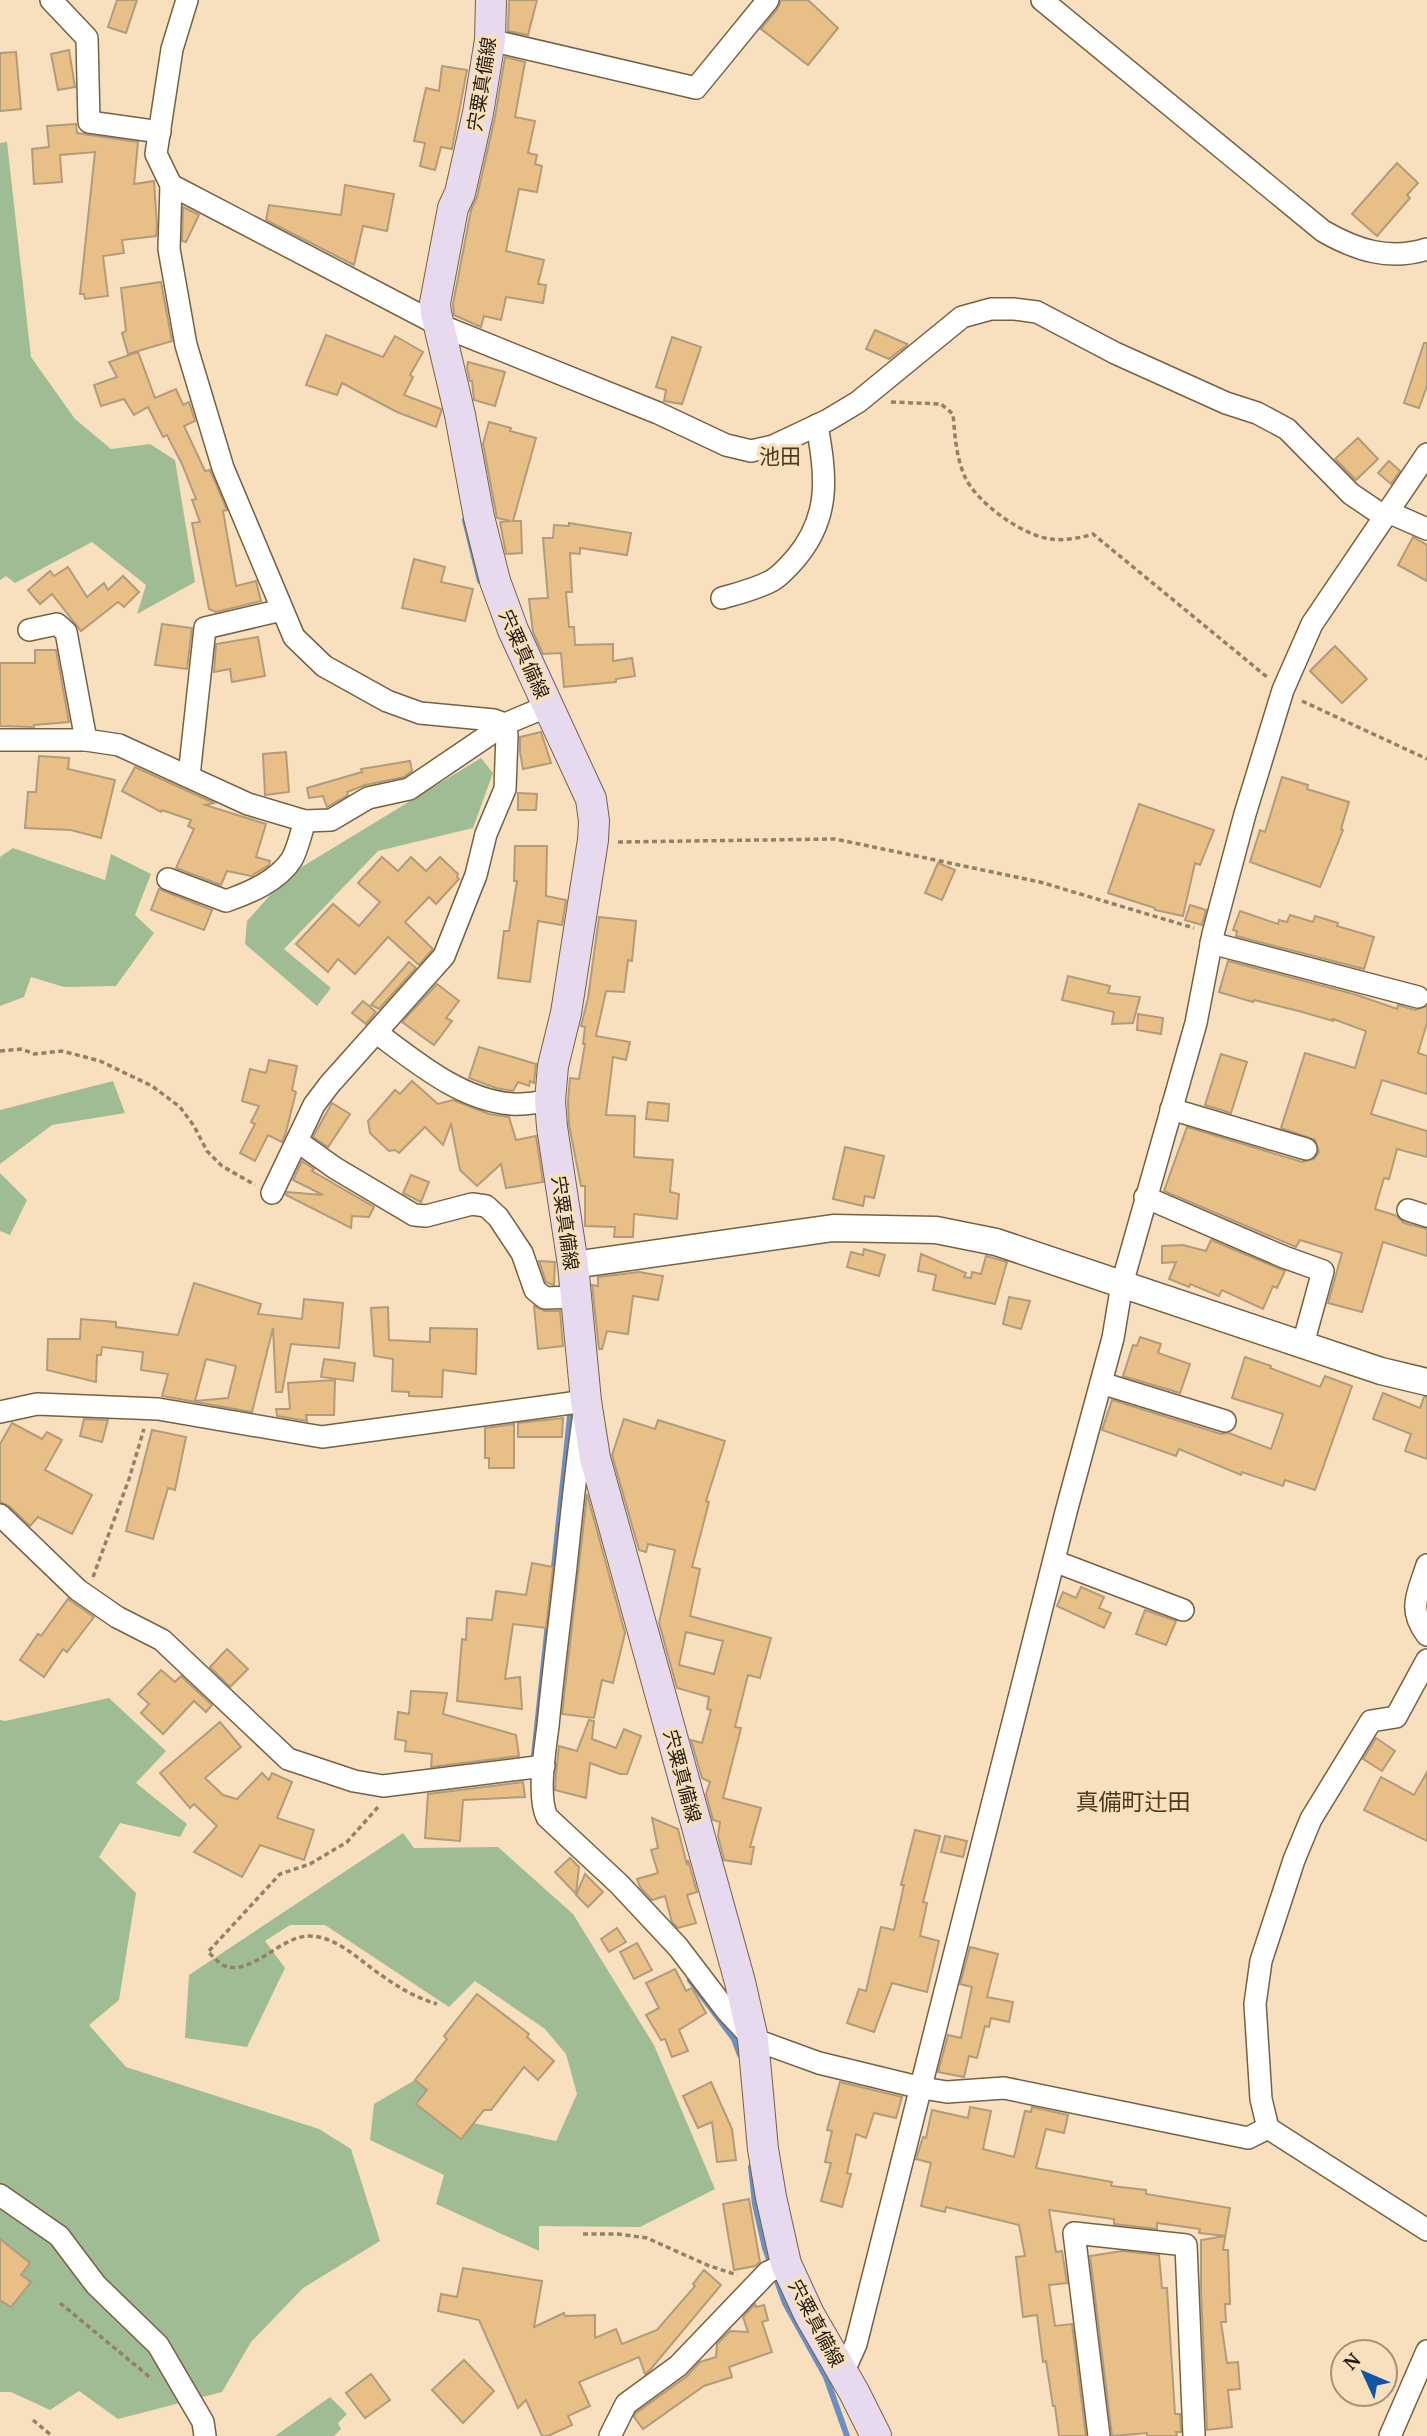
<svg xmlns="http://www.w3.org/2000/svg" width="1427" height="2436" viewBox="0 0 1427 2436" font-family="'PT Serif','Noto Sans JP',serif">
<rect width="100%" height="100%" fill="#f8e0be"/>
<g fill="#a0bc94">
<path d="M7,142l24,215 44,62 36,30 39,-5 25,16 20,122 -58,32 9,-29 -54,-43 -77,41 -9,-7 -6,4v-437z"/>
<path d="M481,758l12,15 -20,55 -95,23 -94,98 47,39 -14,18 -72,-62 2,-23 40,-45z"/>
<path d="M13,848l92,32 6,-26 40,20 -16,41 19,18 -38,53 -52,1 -33,-10 -7,20 -24,9v-149z"/>
<path d="M113,1081l12,32 -73,12 -52,39v-54z"/>
<path d="M0,1173l27,27 -17,35 -10,-4z"/>
<path d="M109,1698l57,53 -30,32 51,41 -7,13 -60,-14 -21,34 37,36 -17,107 -30,25 37,42 193,62 32,20 29,92 -77,47 -52,54 -29,50 -104,27 -39,-28 -29,19 -39,-18h-11v-672l5,1z"/>
<path d="M403,1833l11,15 84,-1 75,67 81,131 61,144 -75,38 -101,-1v25l-103,-47 8,-29 -74,-35 4,-36 41,-24 12,10 -11,14 44,35 13,-16 83,18 21,-47 -11,-40 -21,-25 -70,-48 -26,26 -124,-82h-35l-25,16 20,27 -38,79 -62,-9 4,-63z"/>
<path d="M330,2397l17,17 -9,9 3,6 -7,7h-59z"/>
</g>
<g fill="none" stroke-linecap="round" stroke-linejoin="round">
<g stroke="#6b8fc2" stroke-width="6">
<path d="M465,520l15,61"/>
<path d="M533,1765l38,-358"/>
<path d="M690,1980l44,59 6,16"/>
<path d="M751,2167l4,37 10,44 20,55 41,74 21,59"/>
</g>
</g>
<g fill="#e8c087" stroke="#b19b7b" stroke-width="2" fill-rule="evenodd">
<path d="M117,0h20l-11,33 -18,-6z"/>
<path d="M509,0h28l-9,35 -20,-4z"/>
<path d="M781,0h27l30,28 -30,37 -47,-36 17,-21z"/>
<path d="M69,50l6,37 -17,3 -7,-36z"/>
<path d="M16,52l5,57 -21,2v-58z"/>
<path d="M505,57l20,5 -10,55 20,4 -7,32 9,2 -2,9 7,2 -5,26 -18,-3 -13,62 38,9 -6,24 8,1 -3,18 -37,-6 -5,23 -17,-4 -3,11 -27,-12 -1,-11 18,-94 6,-13 18,-80z"/>
<path d="M442,66l25,4 -15,79 -11,-2 -6,23 -15,-4 5,-23 -11,-2 12,-53 13,3z"/>
<path d="M76,124l1,9 61,9 -4,42 20,-3 3,45 -1,10 -34,4 2,13 -21,3 5,40 -23,3 -1,-5h-4l15,-142 -35,3 2,27 -28,2 -2,-35 17,-2 -2,-21z"/>
<path d="M1397,163l21,20 -11,12 3,3 -33,38 -25,-22z"/>
<path d="M345,185l49,9 -7,37 -24,-5 -9,39 -88,-45 3,-15 72,10z"/>
<path d="M183,207l16,8 -13,27 -4,-1z"/>
<path d="M161,282l11,59 -44,13 -6,-21 4,-2 -5,-43z"/>
<path d="M875,330l32,14v1l-18,14 -23,-10z"/>
<path d="M326,335l57,22 12,-21 28,16 -13,23 3,2 -9,18 37,14v3l-5,15 -39,-15 -55,-29 -5,12 -31,-10z"/>
<path d="M672,337l29,10 -19,57 -18,-3 2,-11 -10,-3z"/>
<path d="M1424,343h3v43l-8,22 -15,-5z"/>
<path d="M138,352l17,46 21,-9 7,16 6,-3 6,19 -11,5 21,45 5,-1 17,40 -4,1 13,75 20,-5 5,20 -45,11 -7,-3 -17,-86 8,-1 -8,-22 4,-1 -14,-35 -15,-29 -4,2 -15,-30 -14,8 -10,-16 -23,7 -7,-21 23,-8 -8,-15z"/>
<path d="M468,362l37,10 -10,34 -21,-6 -2,-19h-2l-3,-13z"/>
<path d="M489,422l22,6 -1,3 26,7 -23,83h8l1,32 -16,1 -6,-32 11,-1 -14,-3 -14,-74z"/>
<path d="M1358,438l20,21 -22,21 -21,-21z"/>
<path d="M1389,461l11,10 -9,13 -13,-11z"/>
<path d="M569,523l62,10 -4,22 -47,-7v6l-10,-1 2,39h-6l3,35h5l1,18 38,-1v17l19,-3 3,18 -19,3v3l-52,5 -3,-34 -18,1 -10,-22 -4,-33 19,-1 -5,-60h10l1,-13 15,1z"/>
<path d="M1413,537l14,8v36l-29,-16z"/>
<path d="M414,559l31,8 -4,15 32,7 -8,32 -63,-13z"/>
<path d="M68,567l19,30 17,-14 4,7 15,-14 16,16 -15,15 -6,-5 -37,29 -29,-37 -12,10 -12,-14 22,-19 4,5z"/>
<path d="M162,624l30,4 -5,41 -32,-4z"/>
<path d="M258,637l7,39 -33,6 -2,-13 -16,3 2,-28z"/>
<path d="M1335,646l32,33 -25,24 -32,-32z"/>
<path d="M35,650h21l13,72 -35,3v2l-34,-1v-63h35z"/>
<path d="M541,732l10,31 -28,6 -3,-17v-15z"/>
<path d="M286,752l3,40 -24,3 -2,-41z"/>
<path d="M39,756l30,2 -1,11 47,11 -14,58 -30,-8 -46,-2 3,-36h8z"/>
<path d="M410,761l2,10 -8,6 -39,8 -18,7 1,3 -21,12 -4,-11 -14,2 -2,-10 55,-16 -1,-3z"/>
<path d="M135,767l79,36 -9,2 61,19 -10,33 14,4 -1,4 -18,11 -24,-5 -6,14 -45,-17 18,-39 -6,-3 3,-6 -29,-10 -1,2 -39,-21z"/>
<path d="M1282,777l26,8 -1,4 42,13 -8,27 2,1 -23,57 -70,-25 10,-32 5,2z"/>
<path d="M518,793l19,1 -1,16h-18z"/>
<path d="M1139,804l75,26 -14,35 -5,-2 -12,53 -28,-6v-2l-47,-15z"/>
<path d="M515,846h32l-1,50 20,4 -4,25 -24,-4 -8,61 -32,-4 6,-47h5l8,-50h-3z"/>
<path d="M382,857l16,14 13,-14 15,14 14,-14 18,17 -1,3 2,2 -23,25 -7,-7 -24,25 28,27 -14,16 -31,-28 -33,37 -17,-15 -10,13 -32,-28 37,-40 26,22 21,-24 -22,-19z"/>
<path d="M938,863l17,7 -13,30 -17,-7z"/>
<path d="M159,889l53,21 -8,20 -53,-20z"/>
<path d="M1190,905l16,5 -4,15 -17,-5z"/>
<path d="M1240,911l38,13 1,-4 8,2 3,-7 23,7 2,-6 23,7 -1,3 37,11 -10,32 -128,-33 1,-5 -4,-1z"/>
<path d="M599,917l37,4 -4,40 -4,-1 -4,32 -18,-1 -10,45 34,6 -4,18 -13,-3 -7,58 29,1 -1,41 39,3 -3,32 9,2 -2,25 -43,-5 -1,23h-19l1,-10 -30,-1v-40h-4l-12,-61 -1,-24 2,-23 9,1 6,-35h-2l2,-17 -4,-1 7,-28z"/>
<path d="M1228,961l129,34 40,14 1,-4 17,5 12,-4v17l-9,30 9,3v38l-45,-14 -11,34 56,17v26l-30,-8 -8,30 -5,-1 -9,31 22,7 7,7 23,6v27l-44,-14 -21,70 -34,-9 14,-50 -42,-13 -4,7 -132,-56 23,-64 115,35 12,-3 5,-7 -4,-12 -34,-12 24,-75 50,15 11,-37 -33,-12v2l-34,-10 -45,-11 -1,2 -34,-10z"/>
<path d="M409,962l7,6 -37,41 -8,-4z"/>
<path d="M1068,976l42,10 -2,7 32,4 -7,26 -21,1 2,-12 -52,-12z"/>
<path d="M437,984l22,17 -13,17 6,3 -18,24 -32,-23z"/>
<path d="M363,1001l13,11 -10,12 -14,-11z"/>
<path d="M1138,1014l25,4 -2,16 -24,-4z"/>
<path d="M479,1047l57,17 -2,19 -4,-2 -1,5 -11,-4 -5,9 -17,-3 -27,-10z"/>
<path d="M1221,1054l26,8 -16,51 -26,-8z"/>
<path d="M269,1060l28,6 -5,24 4,2 -10,40 -4,10 -14,-7 -13,26 -15,-8 15,-29 -4,-2 8,-16 -17,-5 8,-32 16,4z"/>
<path d="M412,1081l26,23 15,-4 36,14 20,3 7,23 20,-4 7,46 -37,6 -5,-24 -24,22 -17,-16 -9,-46 -8,21 -18,-18 -26,26 -4,-3 -6,1 -19,-18 -2,-12 27,-31 5,4z"/>
<path d="M648,1102l21,2 -1,17 -22,-2z"/>
<path d="M332,1103l18,11 -22,33 -15,-10z"/>
<path d="M845,1147l39,9 -10,42 -9,-2 -2,10 -30,-7z"/>
<path d="M302,1161l12,8 -2,2 62,36 -5,10 -17,-1 -1,12 -65,-33 1,-3 36,3 -30,-15z"/>
<path d="M411,1175l18,7 -8,20 -18,-9z"/>
<path d="M1211,1240l74,31 -8,17 -4,-2 -10,23 -41,-19 -3,6 -29,-12 -1,3 -20,-8 7,-17 -14,1v-17l21,-1 23,6z"/>
<path d="M864,1249l21,6 -6,21 -32,-9 4,-15 12,3z"/>
<path d="M921,1254l45,19 -2,4 7,1 1,-6 9,2 5,-18 21,6 -12,42 -62,-14 3,-15 -18,-4z"/>
<path d="M539,1261l16,1 -1,23 -8,-3z"/>
<path d="M639,1272l24,4 -5,24 -25,-4 -5,38 -21,-3 -5,18h-3l-7,-64 6,1v-9z"/>
<path d="M194,1283l67,21 -3,10 44,5 2,-20 39,4 -4,45 -48,-4 -9,48h-6l-3,-64 -21,84 -90,-16 6,-22 -27,-4 2,-18 -41,-5 -1,8h-4l-1,27 -49,-12 1,-31h32l1,-20 35,3v5l62,8zM206,1359l30,7 -8,32 -33,3z"/>
<path d="M1009,1297l21,4 -9,28 -18,-5z"/>
<path d="M534,1306l11,5h15l3,35 -25,3z"/>
<path d="M388,1307l1,33 41,2v-14l47,1 -1,45 -33,-4 -1,27 -33,-1v-4l-17,-1 1,-32 -19,-3 -3,-48z"/>
<path d="M1140,1337l21,7 -3,9 32,11 -10,29 -57,-17 10,-31 4,1z"/>
<path d="M1245,1357l26,9 -1,2 50,19 5,-11 27,10 -37,104 -30,-10 -2,6 -41,-14 -1,3 -62,-26 -3,7 -74,-26 10,-30 109,34 8,-1 42,16 12,-35 -51,-16z"/>
<path d="M324,1359l31,4 -2,18 -32,-4z"/>
<path d="M335,1380l-1,35h-28l1,6 -30,-5 -1,-7h14l-2,-26z"/>
<path d="M1383,1393l37,15 4,-11h3v62l-22,-8 6,-17 -38,-15z"/>
<path d="M563,1418l-1,19h-44v-14z"/>
<path d="M84,1419l24,1 -6,22 -22,-6z"/>
<path d="M624,1419l31,10 3,-9 67,21 -19,60 3,1 -17,65 8,2 -10,47 81,22 -11,40 -12,-3 -13,52 6,1 -18,70 38,10 -11,39h4l-3,17 -27,-4 -6,-24 2,-14 -7,-2 -7,-26 4,-12 -8,-4 -11,-38 11,3 9,-33 -4,-1 2,-12 -32,-9 -18,-65 16,-73 -27,-6 -2,8 -7,-2 -27,-95zM686,1632l37,9 -9,33 -35,-9z"/>
<path d="M12,1423l30,16 5,-7 15,8 -17,30 47,25 -20,39 -34,-17 -8,9 -21,-20 -9,-4v-58z"/>
<path d="M514,1424v44h-25v-10h-4v-30z"/>
<path d="M152,1430l34,7 -11,53 -7,-2 -15,51 -27,-8z"/>
<path d="M587,1494l38,139 -12,50 -11,-3 -8,38 -32,-4z"/>
<path d="M532,1563l21,4 -7,61 -33,-4 -8,55 15,-2 2,32 -65,-8 5,-62 4,1 1,-22 25,2 4,-29 30,4z"/>
<path d="M1081,1587l23,10 -5,11 12,5 -7,15 -47,-22 6,-14 13,6z"/>
<path d="M68,1599l26,18 -27,35 -4,-3 -19,28 -24,-17 18,-26 3,2z"/>
<path d="M1145,1610l31,11 -10,24 -30,-11z"/>
<path d="M227,1649l21,20 -18,18 -20,-20z"/>
<path d="M161,1670l14,12 6,-6 31,29 -6,7 -12,-11 -31,33 -22,-21 8,-9 -11,-10z"/>
<path d="M411,1691l36,2 -4,21 73,21 3,21 -88,11 1,-13 -27,-3 1,-10 -11,-2 3,-27 11,2z"/>
<path d="M589,1720l5,1 -2,18 24,9 8,-19 17,7 -14,38h-7l-30,-11 -4,35 -31,-8 1,-17 3,-27 18,5z"/>
<path d="M220,1722l21,25 -36,31 18,17 14,4 25,-26 7,7 3,-7 20,9 -15,36 37,12 -10,30 -44,-15 -18,32 -48,-25 23,-26 -23,-22 -4,4 -30,-35z"/>
<path d="M1376,1738l19,13 -13,20 -19,-12z"/>
<path d="M1427,1772v69l-63,-31 17,-33 33,18z"/>
<path d="M523,1782l2,15 -62,3 -3,41 -35,-3 3,-44z"/>
<path d="M652,1818l26,11 9,36 1,-5 9,32 -10,3 9,28 -18,5 -6,-6 -7,-26 -13,4 -12,-13 -3,-8 21,-6 -7,-23 7,-2z"/>
<path d="M915,1830l25,6 -17,66 4,1 -7,33 19,5 -12,51 -35,-9 -18,49 -27,-9 12,-34 7,2 15,-64 13,3 10,-45h-3z"/>
<path d="M945,1836l22,5 -4,16 -22,-5z"/>
<path d="M570,1858l9,9 -3,27 -21,-22z"/>
<path d="M585,1874l18,18 -15,15 -12,-12z"/>
<path d="M617,1928l9,14 -17,10 -8,-13z"/>
<path d="M637,1943l15,27 -18,9 -14,-27z"/>
<path d="M970,1947l28,7 -11,43 26,5 -4,20 -18,-4 -2,9 -4,-1 -8,32 -8,-2 -5,21 -26,-5 10,-37 13,3 11,-51 -12,-3z"/>
<path d="M675,1969l11,22 6,-3 14,25 -27,17 9,21 -16,6 -7,-18 -4,1 -15,-25 13,-7 -13,-25z"/>
<path d="M477,1994l52,40 -2,3 27,24 -16,19 -14,-13 -33,43h-7l-23,29 -45,-35 11,-14 -12,-10 32,-41 -3,-3z"/>
<path d="M711,2082l21,47 4,31 -19,2 -5,-40 -14,6 -15,-32z"/>
<path d="M840,2082l62,15 -6,21 -22,-5 -8,25 -10,-4 -9,39 4,1 -9,33 -21,-6 10,-38 -6,-1 7,-31 -5,-1z"/>
<path d="M970,2107l21,4 -8,38 31,8 11,-46 6,1 1,-5 36,8 -4,18 -18,-4 -10,39 76,14 -1,4 35,4v4l84,14 -7,42h5l2,54h-5l1,18h-5l6,41 11,-1 2,27 -12,1 4,37 -25,3 -6,-140v-50l24,-4 -26,-3 1,-4 -43,-6v6l-43,-5v-5l-65,-9 7,42 6,-1 5,32 -18,2 6,41 17,-2 14,112h-27l-4,-30h-2l-7,-45 -3,1 -6,-47 -14,2 -7,-60 9,-1 -6,-31 -73,-18 -1,5 -24,-6 10,-43 -15,-4 7,-22 3,1 6,-28 36,8z"/>
<path d="M749,2199l11,63 -5,4 -21,4 -11,-66z"/>
<path d="M0,2239l30,24 -9,12 10,7 -20,25 -11,-7z"/>
<path d="M1122,2251l37,4 3,33h5l8,126h5l1,18h-5l1,4h-30v-3l-35,3 -22,-180z"/>
<path d="M463,2268l79,13 -8,46 30,-14 1,3 30,-1v23l21,-9 6,15 35,-14 38,-44 -2,-2 11,-14 17,15 -71,85 -5,4 -6,-17 -60,25 11,24 -22,10 4,9 -24,11h-6l-16,-36 -8,8 -39,-88 -41,-9 3,-17 16,3z"/>
<path d="M755,2304l1,3 8,-2 4,15 -6,2 10,30 -43,15 3,10 -28,9 -61,43 -9,-12 2,-4 50,-36 14,-15 16,-5 1,-13 13,-13 18,1 -5,-15z"/>
<path d="M464,2360l30,31 -31,32 -31,-33z"/>
<path d="M371,2374l19,26 -25,18 -19,-25z"/>
</g>
<g fill="none" stroke-linecap="round" stroke-linejoin="round">
<defs>
<g id="minor">
<path d="M51,0l36,38 2,84 71,10"/>
<path d="M1042,0l281,231c33,19 66,30 104,18"/>
<path d="M490,40l206,48 72,-88"/>
<path d="M171,185l-15,-31 16,-105 15,-49"/>
<path d="M1388,512l39,17"/>
<path d="M722,598c17,-5 35,-9 51,-18 8,-5 16,-14 23,-22 35,-42 30,-82 21,-133"/>
<path d="M29,630l28,-6 9,8 20,108"/>
<path d="M505,724l-11,-4 -74,-7 -33,-12 -63,-35 -30,-29 -71,-169 -37,-123 -17,-96 2,-64 266,139 221,89 68,32 25,6 22,-5 55,-26 30,-18 104,-85 29,-8h23l23,3 78,41 111,50 31,10 30,16 64,65 34,23"/>
<path d="M0,740h86l33,5 129,59 57,17 26,-1 37,-22 41,-9 96,-65 43,-18"/>
<path d="M189,776l16,-148 77,-18"/>
<path d="M168,879l58,22c23,-8 52,-20 66,-42 6,-11 9,-26 13,-38"/>
<path d="M1211,943l207,54"/>
<path d="M377,1033c39,29 84,67 135,71 12,1 26,-2 38,-3"/>
<path d="M1171,1109l135,40"/>
<path d="M297,1141l38,27 79,47 12,1 46,-12 14,2 12,11 24,36 13,37 10,8 30,-1"/>
<path d="M272,1193l42,-88 15,-20 115,-129 32,-81 10,-41 19,-45 2,-54 -2,-11"/>
<path d="M1145,1197l139,60 39,14 -20,73"/>
<path d="M1408,1210l19,6"/>
<path d="M1101,1383l124,38"/>
<path d="M0,1412l37,-8 121,5 164,28 264,-36c-9,55 -14,110 -20,165 -6,54 -13,107 -18,160 -3,24 -11,70 -1,91l72,67 59,63 48,63 27,29 66,24 103,25 25,4 57,-4 244,50 20,-10"/>
<path d="M0,1515l78,75 39,27 45,23 126,119 66,22 29,5 161,-20"/>
<path d="M1054,1561l129,49"/>
<path d="M1427,1565c-9,29 -20,44 0,70"/>
<path d="M1427,1660l-31,57 -25,4 -60,98 -17,41 -33,101 -6,43 6,95 7,29 159,102"/>
<path d="M0,2195l59,41 37,49 62,60 45,77 2,14"/>
<path d="M843,2373l13,-29 210,-832 47,-174 9,-54 74,-261 17,-89 32,-120 38,-124 29,-66 115,-170"/>
<path d="M610,2436l16,-32 52,-38 90,-94 18,-8"/>
<path d="M1099,2436l-25,-203 112,12 8,191"/>
<path d="M1390,2436l37,-85"/>
</g>
<path id="tertiary" d="M573,1265l260,-37 103,2 60,12 385,129 46,11"/>
<path id="secondary" d="M491,0l-1,40 -12,73 -18,80 -7,15 -18,95 1,10 24,102 19,102 16,64 18,49 78,169 3,22 -1,19 -27,173 -13,53 -3,35 2,26 21,138 13,136 9,57 145,524 13,57 10,110 8,48 15,67 23,50 45,78 22,44"/>
</defs>
<use href="#minor" stroke="#766143" stroke-width="24"/>
<use href="#tertiary" stroke="#766143" stroke-width="29"/>
<use href="#secondary" stroke="#766143" stroke-width="32"/>
<g stroke="#918169" stroke-width="3.5" stroke-dasharray="5 3.5" stroke-linecap="butt">
<path d="M891,402l50,2 12,10c2,22 3,43 12,63 12,26 58,59 86,62 14,2 29,-1 42,-5l174,143"/>
<path d="M1302,701l125,58"/>
<path d="M618,842l217,-3 205,43 154,46"/>
<path d="M0,1051l22,-2 12,5 28,-3 38,10 52,25 28,21 14,19 13,25 15,15 33,19"/>
<path d="M93,1577l36,-98 15,-50"/>
<path d="M378,1807l-31,35 -37,22 -30,10 -72,78c5,4 11,12 17,14 26,10 56,-30 84,-30 29,0 53,27 75,41 17,12 33,21 53,27"/>
<path d="M583,2234h35l29,4 60,27 30,10"/>
<path d="M60,2303l92,76"/>
<path d="M33,2420l19,16"/>
</g>
<use href="#minor" stroke="#fff" stroke-width="21"/>
<use href="#tertiary" stroke="#fff" stroke-width="26"/>
<use href="#secondary" stroke="#e8daee" stroke-width="30"/>
</g>
<g text-anchor="middle" dominant-baseline="central" stroke-width="7" stroke-linejoin="round" paint-order="stroke">
<g font-size="19" fill="#231b0e" stroke="#f8e0be">
<text transform="translate(481 84) rotate(-81)">宍粟真備線</text>
<text transform="translate(525 654) rotate(66)">宍粟真備線</text>
<text transform="translate(566 1223) rotate(82)">宍粟真備線</text>
<text transform="translate(683 1776) rotate(75)">宍粟真備線</text>
<text transform="translate(817 2323) rotate(62)">宍粟真備線</text>
</g>
<g font-size="21" fill="#4c391b" stroke="#f8e0be">
<text x="780" y="456">池田</text>
</g>
<g font-size="23" fill="#4c391b" stroke="#f8e0be">
<text x="1133" y="1801">真備町辻田</text>
</g>
</g>
<g transform="translate(1364 2373) rotate(314)"><circle r="33" fill="#f8e0be" stroke="#a39178" stroke-width="2"/>
<path d="M0-5L12 26L0 18L-12 26Z" fill="#1253a3"/>
<text y="-10" font-size="19" font-weight="bold" text-anchor="middle" fill="#231b0e">N</text>
</g>
</svg>
